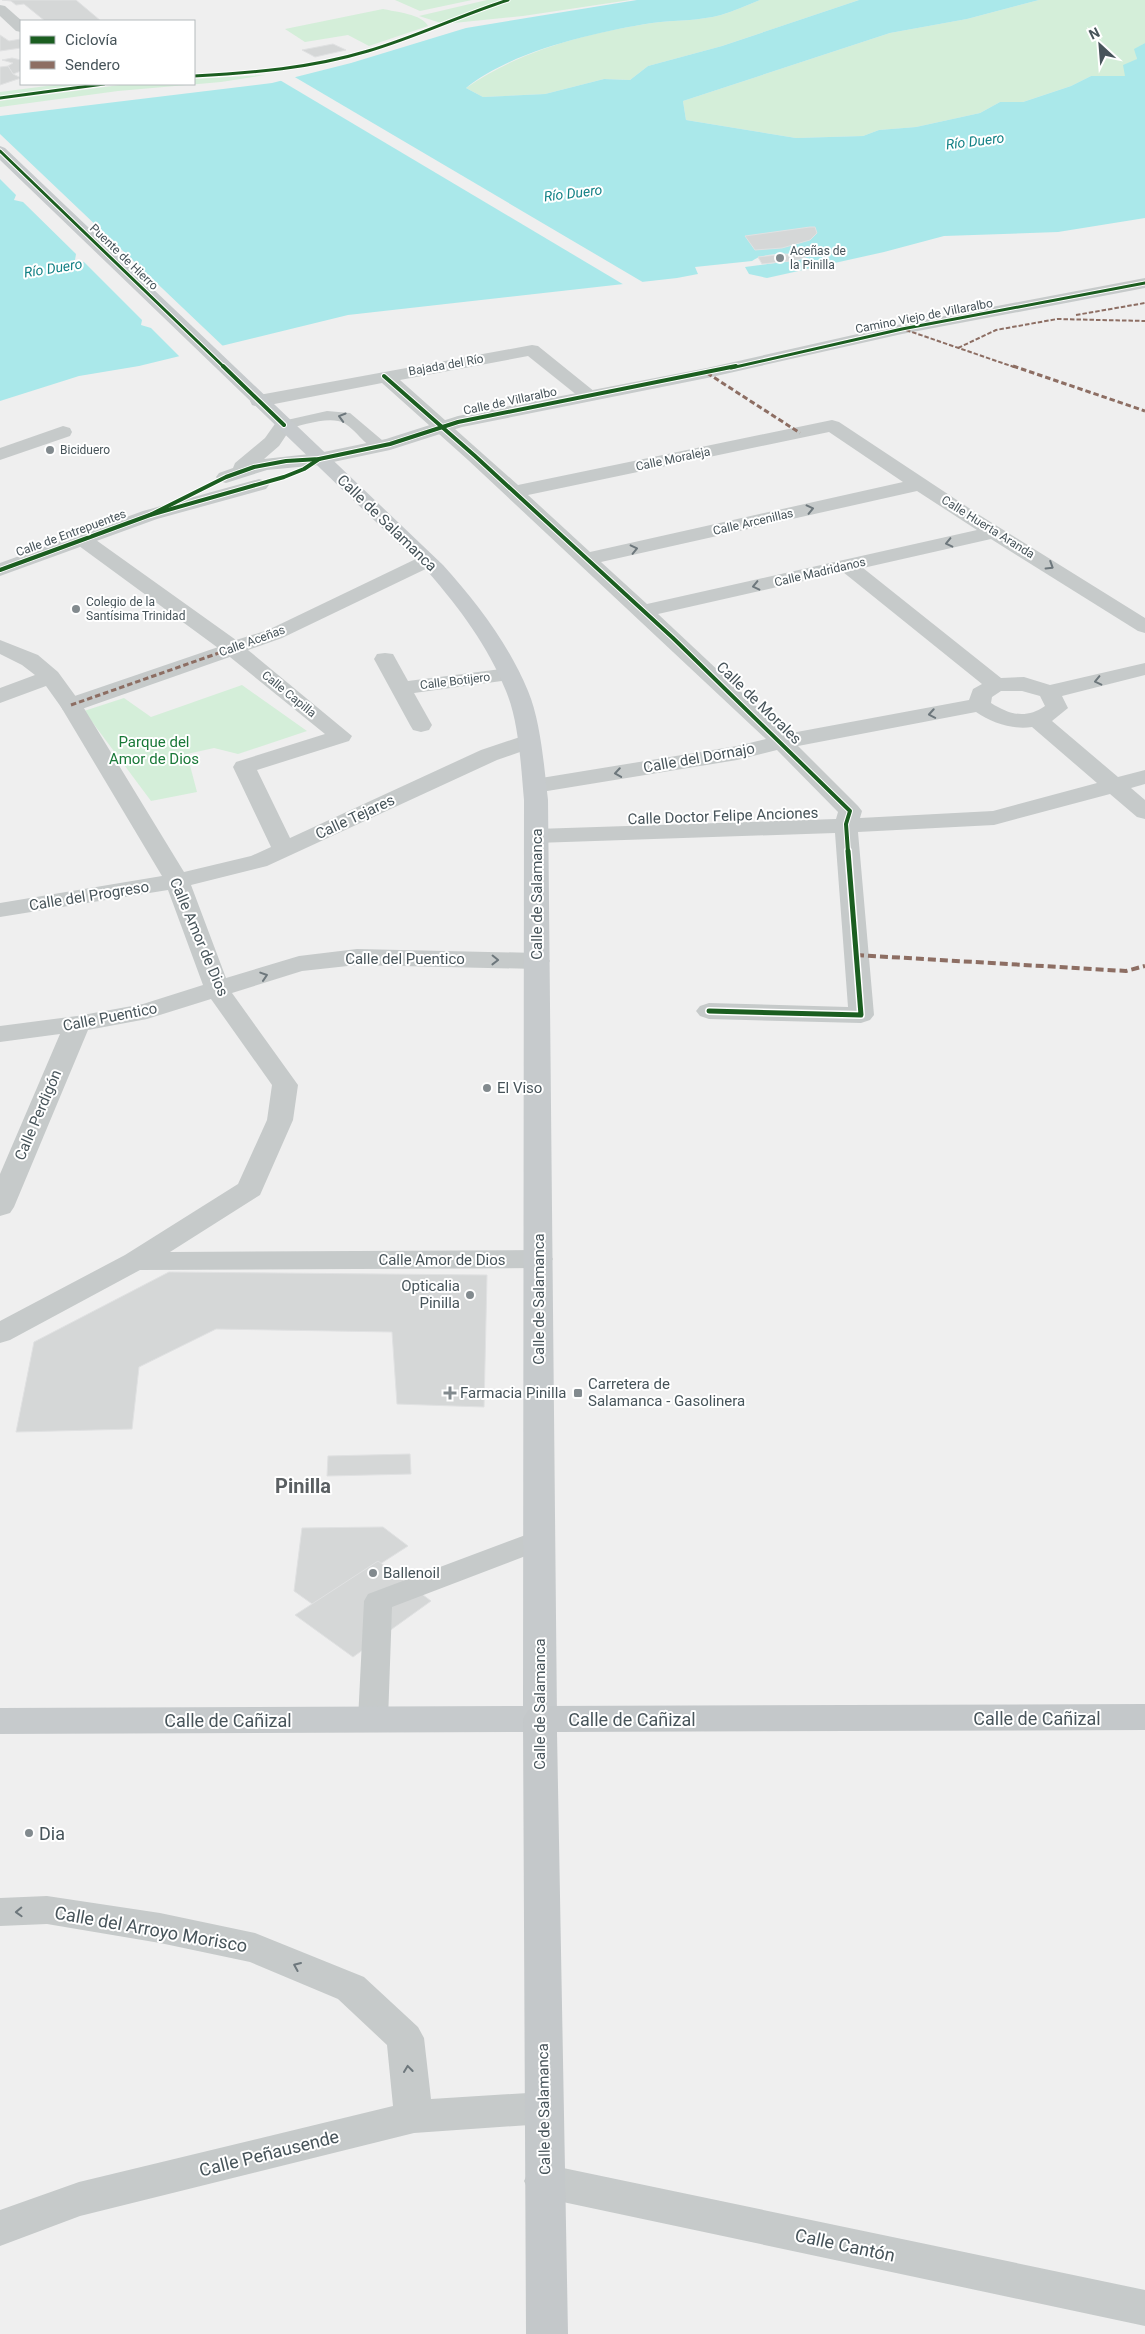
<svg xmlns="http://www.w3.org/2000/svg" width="1145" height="2334" viewBox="0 0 1145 2334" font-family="Roboto,sans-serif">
<rect width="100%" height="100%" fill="#efefef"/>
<g fill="#d4eed9">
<path d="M395,0h77l-52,11z"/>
<path d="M487,0h143l-107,16 -79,8 -25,-8z"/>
<path d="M760,0h99l-137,46 -74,20 -18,14 -26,-1 -59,15 -62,3 -17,-9c54,-38 122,-55 186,-65 23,-3 47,-2 69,-8 13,-4 26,-10 39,-15z"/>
<path d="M1039,0h106v43l-10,6 2,10 -11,17h-35l-20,10 -48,16h-23l-20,11 -64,14 -37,3 -16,6 -67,2 -110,-18 -3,-19 207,-68 77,-14z"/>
<path d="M383,9c13,3 39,5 45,17l-59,20 -21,-11 -43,7 -20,-13z"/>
<path d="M265,75l-44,7 -103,9 -118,16v-6l127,-17h67v-5z"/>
<path d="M62,84h25l-87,12v-4z"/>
<path d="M242,685l65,46 -69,23 -24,-6 -27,6 10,38 -46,9 -67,-90 40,-13 27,19z"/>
</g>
<path fill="#aae8ea" d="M637,0h123c-13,5 -26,11 -39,15 -22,6 -46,5 -69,8 -56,9 -141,28 -186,65l17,9 62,-3 59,-15 26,1 18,-14 74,-20 137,-46h180l-72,19 -77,14 -207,68 3,19 110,18 67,-2 16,-6 37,-3 64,-14 20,-11h23l48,-16 20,-10h34l-2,-11 14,-6 -3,-10 11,-6v175l-87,14 -114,4 -60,16 -117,26 -18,-4 -4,-7 53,-7 9,-4c-17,-2 -40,-5 -55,5l-57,6 3,7 -21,4 -329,37 -209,51 -60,10 -79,25v-285l272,-33 79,-20 115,-35z"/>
<g fill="#efefef">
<path d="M293,76l353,208 -20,2 -348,-207z"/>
<path d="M0,134l224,213 -43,11 -30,-30 -10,-3 1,-5 -58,-58 -9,-2 1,-6 -53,-52 -9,-2 2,-5 -16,-16z"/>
</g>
<g fill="#d5d7d7" stroke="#e0e1e2">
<path d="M2,0h74l25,21h-56l-21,-17 -8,1 -5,-4z"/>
<path d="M0,35l9,6 12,-2v9l-21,3z"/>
<path d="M333,44l13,6 -31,7 -13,-7z"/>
<path d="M12,58l9,2v11l-8,3 -5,-8 5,-3 -11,-3z"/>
<path d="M8,66l5,8 8,4 -21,7v-18z"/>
<path d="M810,227h5l2,6 -7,7 -28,8 -27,2 -10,-14z"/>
<path d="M785,254l23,2 -10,4 -36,4 -4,-7z"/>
<path d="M169,1272l318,3 -3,132 -87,-3 -5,-72 -176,-3 -77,38 -7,62 -116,3 18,-90z"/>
<path d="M410,1454l1,20 -84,2 1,-20z"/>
<path d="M383,1527l25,19 -93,60 -21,-15 8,-63z"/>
<path d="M378,1561l53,40 -78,56 -58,-42z"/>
</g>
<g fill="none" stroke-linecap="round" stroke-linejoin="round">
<g fill="#c6caca" fill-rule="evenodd">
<path d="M327,411l23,2 39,33 -2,3c-21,6 -31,-25 -49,-28 -16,-3 -38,5 -54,9l-8,-5 2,-3z"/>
<path d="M539,1530l10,3 4,7 -4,7 -157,60 -4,113 -5,8 -10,3 -10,-3 -5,-8 6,-119 4,-7z"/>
</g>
<path fill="#c6caca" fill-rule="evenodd" d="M233,642l8,1 3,5 -3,5 -162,57 -8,2 -8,-2 -3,-5 3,-5z"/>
<g fill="#c6caca" fill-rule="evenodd">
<path d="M0,5l5,1 17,15 -1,11 -5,-1 -16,-15z"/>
<path d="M532,345l6,1 57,46 3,4 -3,4h-12l-55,-44 -128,24 118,105 314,-65 7,2 142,94 164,102v15l-7,-2 -147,-92 -128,29 138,110 23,-1 26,8 95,-22v12l-83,21 6,12 -16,13 66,56 27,-7v14l-14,4 14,12v19l-8,-2 -27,-23 -116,31 -136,7 16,183 -4,5 -9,3 -152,-4 -9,-3 -4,-5 4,-5 9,-3 139,4 -13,-174 -299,10 -8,-2 -4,-5 4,-5 8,-2 300,-10 2,-7 -61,-62 -40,10 -202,33 -8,-2 -3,-5 3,-5 8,-2 202,-33 29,-7 -298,-279 -86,-77 -123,24 -7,-2 -2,-4 2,-4 7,-2zM829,432l74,50 -313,70 -62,-57zM917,491l60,39 -330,74 -46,-42zM843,572l139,112 -9,5 -4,11 -183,34 -128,-120zM1001,691h21l18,5 5,10c-19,13 -35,9 -54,-3l1,-6zM976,712c16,11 37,18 56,15l65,56 -104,28 -133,7 2,-7 -4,-5 -60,-60z"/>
<path d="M63,426l7,2 2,4 -2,4 -70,24v-12z"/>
<path d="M82,533l7,2 147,105 32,-10 152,-73 7,-2 7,2 3,4 -3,4 -152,73 -34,12 104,86 -3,5 -92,29 33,68 191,-88 48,-16 8,2 3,5 -3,5 -40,14 -230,106 -76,19 35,93 73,-22 58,-7 180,4 9,3 4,5 -4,5 -9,3 -180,-4 -55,6 -70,22 66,92 -5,35 -33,75 -90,57 369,-2 10,3 4,6 -4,6 -10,3 -399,2 -130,70 -10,3v-22l125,-66 113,-71 29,-64 5,-35 -61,-86 -64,20 -59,11 -74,177 -4,6 -10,3v-42l60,-140 -60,8v-16l77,-10 66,-12 60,-19 -35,-95 -168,27v-14l162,-27 -101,-169 -15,-21 -46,17v-15l35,-13 -13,-10 -22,-11v-14l38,15 20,17 24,33 102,167 67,-16 20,-9 -38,-80 3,-5 89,-28 -100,-81 -150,-110 -3,-4 3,-4z"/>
<path d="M385,653l8,1 15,27 101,-13 8,1 3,5 -3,5 -8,1 -95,13 18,32 -3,5 -8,2 -8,-2 -3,-5 -36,-66 3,-5z"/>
<path d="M47,1896l113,17 95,20 109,44 54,50 6,11 7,61 113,-7 14,4 5,12 -5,12 -14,4 -130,9 -334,83 -80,30v-36l79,-28 314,-76 -6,-61 -49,-46 -88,-37 -90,-19 -113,-19 -47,2v-28z"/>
<path d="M544,2164l601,126v36l-601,-128 -14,-5 -6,-12 6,-12z"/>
</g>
<g fill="#c6caca" fill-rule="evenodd">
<path d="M1145,278v10l-243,46 -195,44 -245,49 -72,23 -71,15 -52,5 -41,13 -7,-2 -3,-4 3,-4 14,-5 2,-5 30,-25 12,-17h14l2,4 -14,21 -15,13 55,-6 67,-14 72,-23 249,-48 195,-44z"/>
<path d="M259,479l7,2 3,4 -3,4 -109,30 -157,57v-13l143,-52z"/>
</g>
<path fill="#c6cacc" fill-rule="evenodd" d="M0,146l5,2 438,417c34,38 65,78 85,126 13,31 16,76 20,109l9,919 -5,9 -12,4 -540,2v-26l523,-2 1,-906c-3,-33 -5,-78 -18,-109 -18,-45 -46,-82 -77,-118l-429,-413z"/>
<path fill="#c4c8ca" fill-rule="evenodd" d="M1145,1704v26l-588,2 11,602h-42l-3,-615 5,-9 12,-4z"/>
<g stroke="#8d6e63" stroke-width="2" stroke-dasharray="4.5 2" stroke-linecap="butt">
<path d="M1076,315l69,-12"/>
<path d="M906,330l111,38"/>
<path d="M958,348l38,-18 61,-11 88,2"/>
</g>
<g stroke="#8d6e63" stroke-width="3" stroke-dasharray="5.5 3" stroke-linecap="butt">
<path d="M1013,366l132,45"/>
<path d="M707,373l93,60"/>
<path d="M71,705l162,-57"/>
</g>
<path stroke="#8d6e63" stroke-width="4" stroke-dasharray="8 4" stroke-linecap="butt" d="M856,955l270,16 19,-5"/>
<defs>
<g id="cycleway-far2">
<path d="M194,76c59,-3 117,-8 174,-25 48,-14 93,-36 140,-51"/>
<path d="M0,98l104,-14"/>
<path d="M0,151l225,217"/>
<path d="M731,368l171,-39 243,-46"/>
</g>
<g id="cycleway-far1">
<path d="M223,366l61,59"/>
<path d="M384,376l91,80 198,182 177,173 -4,13 2,28"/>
<path d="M150,515l76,-38 28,-10 32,-6 33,-2 71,-15 68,-22 278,-56"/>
<path d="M0,570l150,-55 134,-38 20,-8 15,-10"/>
</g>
<path id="cycleway" d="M709,1011l152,4 -13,-164"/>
</defs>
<use href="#cycleway-far2" stroke="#fff" stroke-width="5"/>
<use href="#cycleway-far1" stroke="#fff" stroke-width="6"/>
<use href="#cycleway" stroke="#fff" stroke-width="8"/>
<use href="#cycleway-far2" stroke="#1b5e20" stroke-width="3"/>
<use href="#cycleway-far1" stroke="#1b5e20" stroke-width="4"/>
<use href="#cycleway" stroke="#1b5e20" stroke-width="5"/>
</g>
<defs><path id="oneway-chevron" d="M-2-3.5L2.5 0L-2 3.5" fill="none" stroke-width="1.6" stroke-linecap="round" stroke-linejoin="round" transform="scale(1.25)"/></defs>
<g stroke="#6d777c">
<use href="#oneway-chevron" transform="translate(342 417) rotate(-164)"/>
<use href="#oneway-chevron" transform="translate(810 509) rotate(-13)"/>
<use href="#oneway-chevron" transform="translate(949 543) rotate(167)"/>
<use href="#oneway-chevron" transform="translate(634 549) rotate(-13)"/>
<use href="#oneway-chevron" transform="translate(1050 566) rotate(32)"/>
<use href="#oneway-chevron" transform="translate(756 586) rotate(167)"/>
<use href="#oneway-chevron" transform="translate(1098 681) rotate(167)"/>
<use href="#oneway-chevron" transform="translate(932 714) rotate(170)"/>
<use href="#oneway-chevron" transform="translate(618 773) rotate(171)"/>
<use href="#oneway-chevron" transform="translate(495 960) rotate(1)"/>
<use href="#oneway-chevron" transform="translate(264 976) rotate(-18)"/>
<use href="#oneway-chevron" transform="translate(19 1912) rotate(178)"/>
<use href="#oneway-chevron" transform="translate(297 1966) rotate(-157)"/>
<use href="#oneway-chevron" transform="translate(408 2069) rotate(-97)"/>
</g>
<g fill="#828a8e" stroke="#fff" stroke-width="2">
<circle cx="780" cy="258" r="5"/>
<circle cx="50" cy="450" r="5"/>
<circle cx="76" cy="609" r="5"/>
<circle cx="487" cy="1088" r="5"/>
<circle cx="470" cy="1295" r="5"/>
<path d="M447.5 1385.5h5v5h5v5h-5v5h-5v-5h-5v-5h5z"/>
<rect x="573" y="1388" width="10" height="10" rx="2.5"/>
<circle cx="373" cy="1573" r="5"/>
<circle cx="29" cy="1833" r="5"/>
</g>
<g text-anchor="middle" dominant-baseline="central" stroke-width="4" stroke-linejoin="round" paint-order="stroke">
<g font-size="12" fill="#47545a" stroke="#fff" text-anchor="start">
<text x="790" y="251">Aceñas de<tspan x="790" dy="14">la Pinilla</tspan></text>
<text x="60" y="450">Biciduero</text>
<text x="86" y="602">Colegio de la<tspan x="86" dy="14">Santísima Trinidad</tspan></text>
</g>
<g font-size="12" fill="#47545a" stroke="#fff">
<text transform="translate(124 257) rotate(44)">Puente de Hierro</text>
<text transform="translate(924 316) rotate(-11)">Camino Viejo de Villaralbo</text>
<text transform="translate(446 365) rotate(-10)">Bajada del Río</text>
<text transform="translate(510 401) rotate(-12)">Calle de Villaralbo</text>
<text transform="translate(673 459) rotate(-12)">Calle Moraleja</text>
<text transform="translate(753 522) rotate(-13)">Calle Arcenillas</text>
<text transform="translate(988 527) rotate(32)">Calle Huerta Aranda</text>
<text transform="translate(71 533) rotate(-20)">Calle de Entrepuentes</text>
<text transform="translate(820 572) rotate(-13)">Calle Madridanos</text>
<text transform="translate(252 641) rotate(-20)">Calle Aceñas</text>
<text transform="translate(455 681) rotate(-7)">Calle Botijero</text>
<text transform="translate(289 694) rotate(39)">Calle Capilla</text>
</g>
<g font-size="14" font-style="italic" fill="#128185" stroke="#fff">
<text transform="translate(975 141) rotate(-7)">Río Duero</text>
<text transform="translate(573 193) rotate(-7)">Río Duero</text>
<text transform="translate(53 268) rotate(-9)">Río Duero</text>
</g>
<g font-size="15" fill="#47545a" stroke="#fff">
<text transform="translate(387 523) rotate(44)">Calle de Salamanca</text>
<text transform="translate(759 703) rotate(44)">Calle de Morales</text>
<text transform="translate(699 758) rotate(-10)">Calle del Dornajo</text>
<text transform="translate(723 816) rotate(-2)">Calle Doctor Felipe Anciones</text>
<text transform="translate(355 817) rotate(-25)">Calle Tejares</text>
<text transform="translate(537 894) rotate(-90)">Calle de Salamanca</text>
<text transform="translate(89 896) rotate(-9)">Calle del Progreso</text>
<text transform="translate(199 937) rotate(67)">Calle Amor de Dios</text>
<text x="405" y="959">Calle del Puentico</text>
<text transform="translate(110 1017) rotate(-11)">Calle Puentico</text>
<text transform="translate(38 1115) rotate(-67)">Calle Perdigón</text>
<text x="442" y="1260">Calle Amor de Dios</text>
<text transform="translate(539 1299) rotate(-90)">Calle de Salamanca</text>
<text transform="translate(540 1704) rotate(-90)">Calle de Salamanca</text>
<text transform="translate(544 2109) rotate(-91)">Calle de Salamanca</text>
</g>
<g font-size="15" fill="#1a7939" stroke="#fff">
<text x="154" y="742">Parque del<tspan x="154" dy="17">Amor de Dios</tspan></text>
</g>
<g font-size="15" fill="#47545a" stroke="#fff" text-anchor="start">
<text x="497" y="1088">El Viso</text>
<text x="460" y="1286" text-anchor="end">Opticalia<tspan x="460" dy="17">Pinilla</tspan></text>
<text x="588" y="1384">Carretera de<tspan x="588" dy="17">Salamanca - Gasolinera</tspan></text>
<text x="460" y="1393">Farmacia Pinilla</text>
<text x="383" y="1573">Ballenoil</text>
</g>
<g font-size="18" fill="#47545a" stroke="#fff">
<text x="1037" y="1718">Calle de Cañizal</text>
<text x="632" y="1719">Calle de Cañizal</text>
<text x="228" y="1720">Calle de Cañizal</text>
<text transform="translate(151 1929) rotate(10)">Calle del Arroyo Morisco</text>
<text transform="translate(269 2153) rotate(-14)">Calle Peñausende</text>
<text transform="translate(845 2245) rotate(12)">Calle Cantón</text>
</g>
<g font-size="18" fill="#47545a" stroke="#fff" text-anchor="start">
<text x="39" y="1833">Dia</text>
</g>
<g font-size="20" font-weight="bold" fill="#5a5f62" stroke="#fff">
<text x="303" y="1486">Pinilla</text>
</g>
</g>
<rect x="20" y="20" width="175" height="65" fill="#ffffff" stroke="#b5bbbd"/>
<rect x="30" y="36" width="25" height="8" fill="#1b5e20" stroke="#b5bbbd"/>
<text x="65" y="45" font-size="15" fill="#47545a">Ciclovía</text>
<rect x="30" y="61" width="25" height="8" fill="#8d6e63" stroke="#b5bbbd"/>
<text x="65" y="70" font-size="15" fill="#47545a">Sendero</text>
<g transform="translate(1100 45) rotate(334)" stroke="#ffffff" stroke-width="4" paint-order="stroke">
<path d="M0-4L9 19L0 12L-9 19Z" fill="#47545a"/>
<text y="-8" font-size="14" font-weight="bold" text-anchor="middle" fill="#47545a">N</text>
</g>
</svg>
